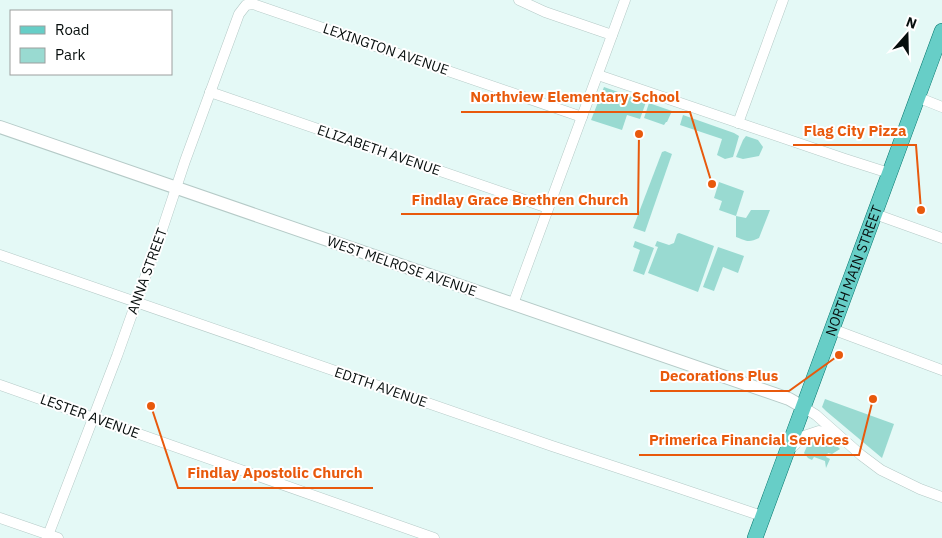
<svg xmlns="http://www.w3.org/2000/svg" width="942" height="538" viewBox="0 0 942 538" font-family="'IBM Plex Sans',sans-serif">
<rect width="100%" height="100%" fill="#e4f9f6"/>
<g fill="#99dad1">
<path d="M604,87l42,15 -6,17 -13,-4 -5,15 -31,-10z"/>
<path d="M649,103l23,8 -5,11h-1l-2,3 -20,-7z"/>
<path d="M683,115l51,18 5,3 -6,21 -8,2 -8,-4 5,-16 -42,-14z"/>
<path d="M746,136l12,4 5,7 -4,9 -16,3 -7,-2 7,-17z"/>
<path d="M665,151l7,3 -27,78 -12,-4 29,-76z"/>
<path d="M719,182l25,9 -8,25 10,2 5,-8h19l-11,28c-10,5 -13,3 -23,-1v-21l-17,-6 3,-9 -8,-3z"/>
<path d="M679,233l35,13 -16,46 -50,-19 10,-26 -3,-1 2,-5 12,4 5,-2 3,-9z"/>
<path d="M635,241l19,7 -10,27 -11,-4 7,-21 -7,-3z"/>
<path d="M718,247l26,9 -6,17 -15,-6 -9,24 -11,-4z"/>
<path d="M825,399l69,25 -12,34 -56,-47 -4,-4z"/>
<path d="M817,439c11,-1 15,2 23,10l-8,5 -4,-1 -2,4 4,2 -4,9 -1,-7 -11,-4 -2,3 -4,-2 -4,-5 4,-9z"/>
</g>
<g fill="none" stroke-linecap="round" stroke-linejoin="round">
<defs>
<g id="minor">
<path d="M519,0l26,12 67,23"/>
<path d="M598,75l247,84 44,14"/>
<path d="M210,92l338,116"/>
<path d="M917,97l25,10"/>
<path d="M738,123l45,-123"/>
<path d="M875,214l67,24"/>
<path d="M0,255l552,191 121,40 89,30"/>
<path d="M513,304l112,-304"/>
<path d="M832,329l110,41"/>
<path d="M0,385l434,153"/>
<path d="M803,407l13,8 45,40 20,15 39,19 22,8"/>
<path d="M789,450l15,-14 15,-5 19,5"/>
<path d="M0,518l58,20"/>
<path d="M47,538l70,-182 45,-126 23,-69 54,-147 7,-9 7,-1 329,113"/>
</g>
<path id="tertiary" d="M0,127l789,272 14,8"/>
<g id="primary">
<path id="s1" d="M755,538l187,-507"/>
</g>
</defs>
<use href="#minor" stroke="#b5cac7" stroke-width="11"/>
<use href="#tertiary" stroke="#b5cac7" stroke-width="14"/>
<use href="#primary" stroke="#04766d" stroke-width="16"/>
<use href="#minor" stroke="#fff" stroke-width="10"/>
<use href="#tertiary" stroke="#fff" stroke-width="12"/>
<use href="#primary" stroke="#67cec7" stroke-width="15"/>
</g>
<g text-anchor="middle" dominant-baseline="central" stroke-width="4" stroke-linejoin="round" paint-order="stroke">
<g font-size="14" fill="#070e0d" stroke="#fff">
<text transform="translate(386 49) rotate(19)">LEXINGTON AVENUE</text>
<text transform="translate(379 150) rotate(19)">ELIZABETH AVENUE</text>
<text transform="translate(402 266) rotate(19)">WEST MELROSE AVENUE</text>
<text transform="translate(147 271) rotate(-70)">ANNA STREET</text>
<text stroke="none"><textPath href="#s1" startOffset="285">NORTH MAIN STREET</textPath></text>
<text transform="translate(381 387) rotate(19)">EDITH AVENUE</text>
<text transform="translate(90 416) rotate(20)">LESTER AVENUE</text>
</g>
</g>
<path fill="none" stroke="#e8590c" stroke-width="2" d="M712 184L690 112H461M921 210L916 145H793M639 134L638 214H401M839 355L789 391H650M873 399L859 455H639M151 406L178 488H373"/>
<g fill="#e8590c" stroke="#fff" stroke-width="2">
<circle cx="712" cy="184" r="5"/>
<circle cx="921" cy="210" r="5"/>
<circle cx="639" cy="134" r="5"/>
<circle cx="839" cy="355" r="5"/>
<circle cx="873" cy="399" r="5"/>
<circle cx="151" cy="406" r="5"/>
</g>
<g font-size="15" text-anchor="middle" font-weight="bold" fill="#e8590c" stroke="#fff" stroke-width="4" stroke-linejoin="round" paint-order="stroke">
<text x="575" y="102">Northview Elementary School</text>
<text x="855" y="136">Flag City Pizza</text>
<text x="520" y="205">Findlay Grace Brethren Church</text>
<text x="719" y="381">Decorations Plus</text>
<text x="749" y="445">Primerica Financial Services</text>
<text x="275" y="478">Findlay Apostolic Church</text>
</g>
<rect x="10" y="10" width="162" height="65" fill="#ffffff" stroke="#9c9f9e"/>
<rect x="20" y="26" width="25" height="8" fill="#67cec7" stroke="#9c9f9e"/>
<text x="55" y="35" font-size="15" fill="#070e0d">Road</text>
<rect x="20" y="48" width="25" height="15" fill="#99dad1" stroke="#9c9f9e"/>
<text x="55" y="60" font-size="15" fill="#070e0d">Park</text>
<g transform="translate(907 35) rotate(20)" stroke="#ffffff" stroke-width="4" paint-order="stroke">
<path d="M0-4L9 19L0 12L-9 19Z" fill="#070e0d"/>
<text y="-8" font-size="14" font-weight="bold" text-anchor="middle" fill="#070e0d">N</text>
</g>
</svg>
